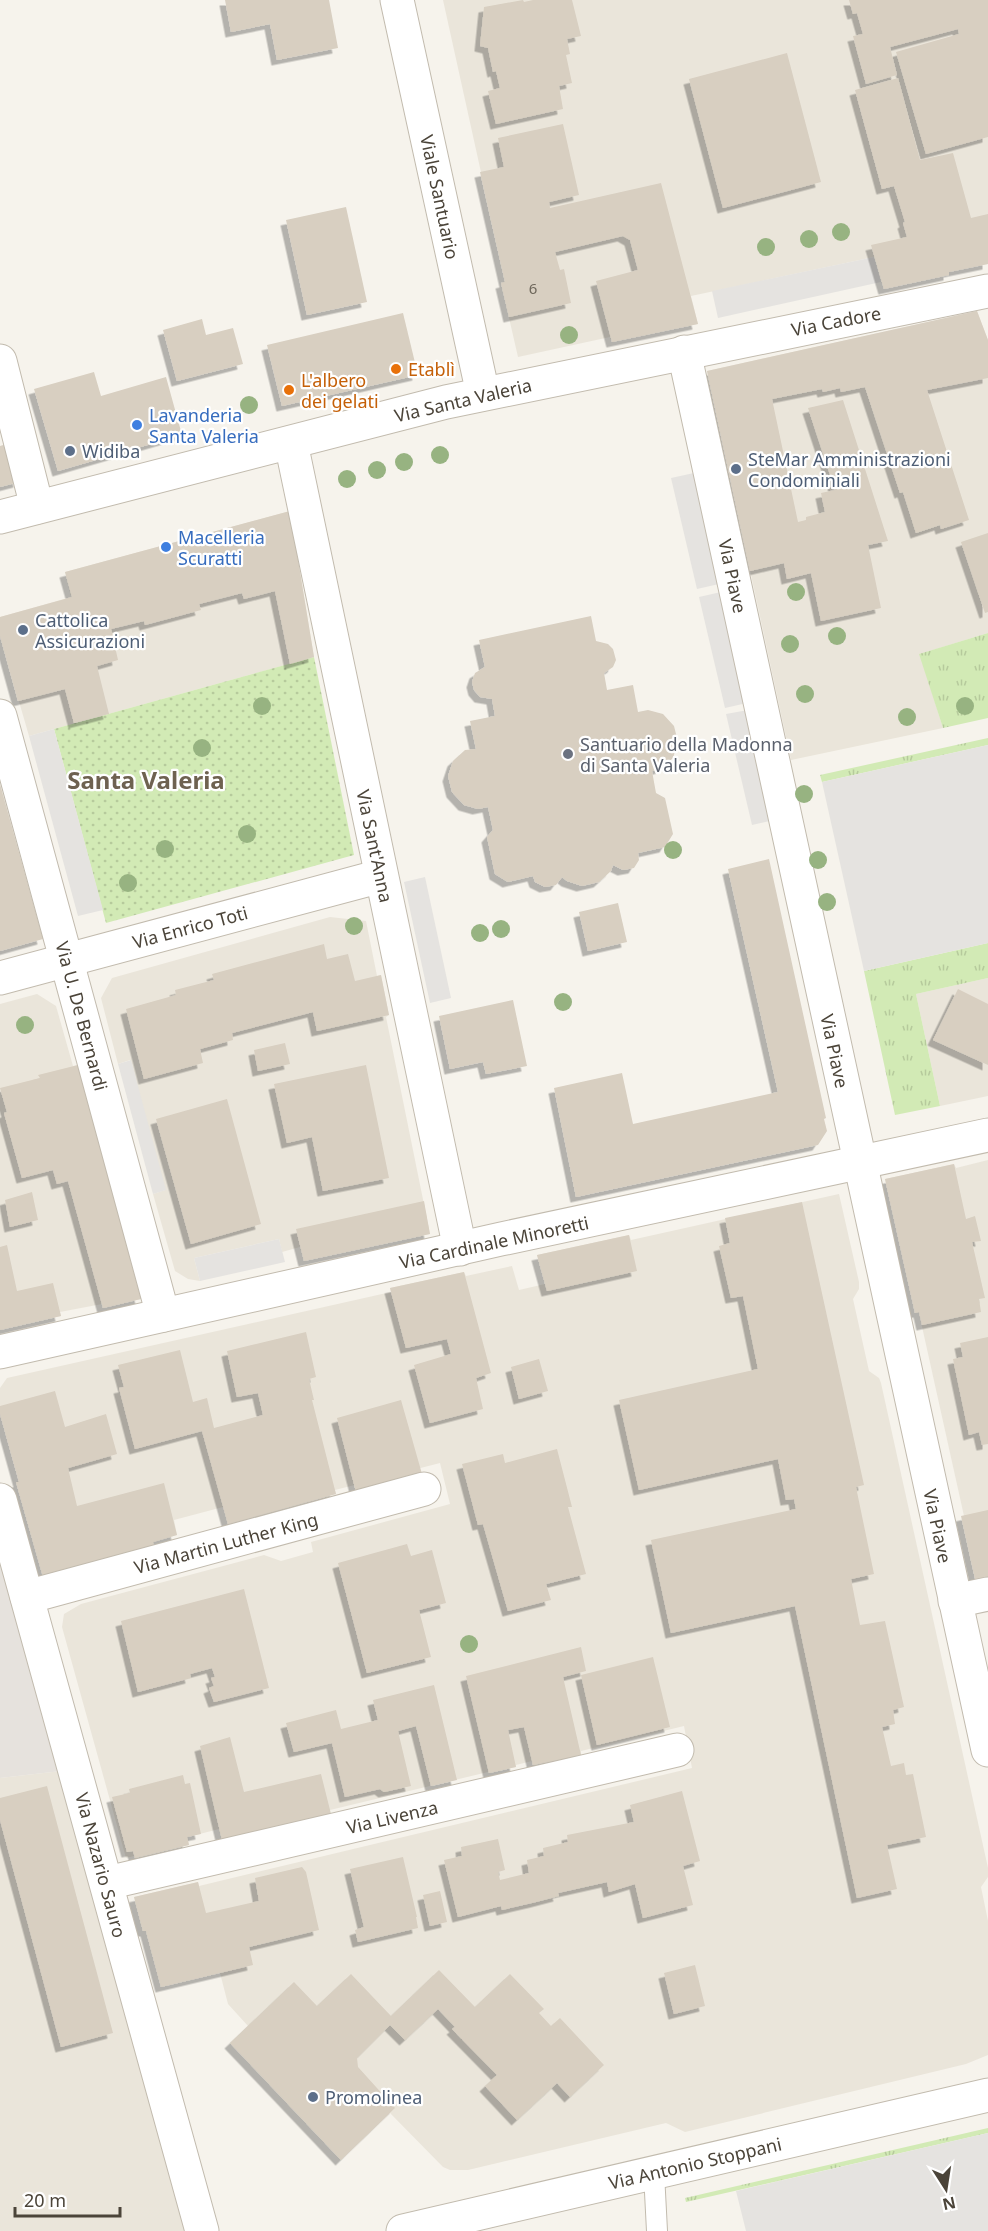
<svg xmlns="http://www.w3.org/2000/svg" width="988" height="2231" viewBox="0 0 988 2231" font-family="'Noto Sans',sans-serif">
<defs>
<pattern id="grass-tufts" width="24" height="20" patternUnits="userSpaceOnUse" patternTransform="scale(1.5)"><rect width="24" height="20" fill="#d2eab5"/><path d="M3 7l-1-3M5 7V3M7 7l1-3M15 17l-1-3M17 17v-4M19 17l1-3" fill="none" stroke="#b6ca9c"/></pattern>
<pattern id="garden-dots" width="8" height="8" patternUnits="userSpaceOnUse" patternTransform="scale(1.5)"><rect width="8" height="8" fill="#d2eab5"/><path d="M2 2h.1M6 6h.1" fill="none" stroke="#b6ca9c" stroke-width="1.8" stroke-linecap="round"/></pattern>
<filter id="shadow"><feDropShadow dx="-5.5" dy="5.5" stdDeviation="0" flood-color="#0004"/></filter>
</defs>
<rect width="100%" height="100%" fill="#f6f3ec"/>
<g fill="#eae5da">
<path d="M443,0h545v264l-39,8v3l-65,14 -10,-32 -183,39 7,28 -86,18 -2,-5 -92,20 -17,-74 4,-2z"/>
<path d="M977,311l11,29v293l-68,21 23,74 -152,32 -84,-389z"/>
<path d="M290,511l24,146 -285,79 -29,-100v-19l71,-20 -6,-25z"/>
<path d="M330,917l36,4 11,55 4,-1 8,40 -3,2 44,217 -126,27 -4,-14 -18,5 -3,-13 -85,19 6,23 -12,-2 -13,-8 -22,-77 12,-4 -35,-130 -12,4 -17,-66 11,-20z"/>
<path d="M988,978v118l-48,10 -24,-112z"/>
<path d="M37,994l19,12 17,60 5,-1 63,234 -38,9 -1,-4 -42,8 1,4 -61,14v-326z"/>
<path d="M988,1160v420l-24,-64 -45,-203h-4l-30,-134 69,-15 2,4z"/>
<path d="M839,1194l20,88v7l-6,10 16,72 10,7 2,5 107,485v9l-7,10 7,34v134l-22,9 -281,68 -19,-9 -198,47h-18l-7,-3 -53,-54 -49,47 -111,-117 18,-17 -20,-22 -8,-31 -59,14 -15,-56h-3l-9,-34 64,-15 1,4 493,-118 -8,-42 -103,25v4l-48,10 -1,-4 -16,4v2l-27,6 -1,-1 -158,38 -108,30 -3,-11 -31,8 1,8 -54,13 -1,-2 -8,2 -64,-231 2,-13 17,-10 183,-49 17,6 32,-9 -2,-10 139,-38 -10,-41 -105,27 1,4 -108,30 -5,-17 -49,13 3,15 -23,7v4l-111,31 -27,-95 3,-1 -19,-67v-26l7,-10 384,-86 -1,-4 74,-16 2,4 46,-10 7,24 26,-6 -8,-29 92,-20 2,5z"/>
<path d="M61,1771l131,460h-192v-453z"/>
</g>
<path fill="#e6e2dd" d="M0,1558l61,213 -61,7z"/>
<g fill="url(#grass-tufts)">
<path d="M988,633v85l-45,10 -24,-74z"/>
<path d="M988,738v7l-166,37 -2,-7z"/>
<path d="M988,943v35l-72,16 24,112 -45,9 -31,-144z"/>
<path d="M988,2128v5l-302,69 -1,-4z"/>
</g>
<path fill="url(#garden-dots)" d="M314,657l40,198 -248,68 -52,-194z"/>
<g fill="#e5e3e0">
<path d="M874,257l7,25 -163,36 -6,-27z"/>
<path d="M694,473l25,111 -22,5 -26,-111z"/>
<path d="M721,592l26,111 -22,5 -26,-111z"/>
<path d="M748,710l26,110 -22,5 -26,-111z"/>
<path d="M54,729l49,181 -25,6 -49,-180z"/>
<path d="M988,745v198l-124,28 -42,-189z"/>
<path d="M425,877l26,121 -21,5 -26,-121z"/>
<path d="M131,1060l35,130 -13,4 -35,-130z"/>
<path d="M279,1239l6,23 -85,19 -6,-23z"/>
<path d="M988,2133v98h-242l-10,-40z"/>
</g>
<g fill="#d8cfc1" filter="url(#shadow)">
<path d="M225,0h104l9,48 -61,12 -7,-36 -39,8z"/>
<path d="M523,0l1,2 9,-2h39l9,36 -14,3 3,15 -4,1 6,28 -13,3 4,23 -67,15 -8,-33 12,-3 -4,-17 -3,1 -5,-24 -8,-2 4,-39z"/>
<path d="M849,0h139v137l-62,17 -30,-102 63,-18 -1,-5 -68,18 7,28 -31,9 -13,-48 10,-2 -6,-21 -4,1z"/>
<path d="M787,53l34,129 -98,26 -34,-129z"/>
<path d="M898,78l22,82 33,-7 18,65 17,-4v50l-39,8v3l-65,14 -13,-44 36,-8 -4,-14 2,-1 -11,-36 -12,3 -27,-99z"/>
<path d="M563,124l16,71 -30,7 1,6 111,-25 37,141 -86,18 -16,-61 42,-11 -8,-30 -7,-4 -68,16 5,18 4,-1 7,34 -62,14 -8,-34 4,-1 -25,-110 24,-5 -6,-29z"/>
<path d="M346,207l21,95 -60,13 -21,-95z"/>
<path d="M977,311l11,29v38l-61,12 42,130 -28,9 -1,-4 -24,8 -13,-41 -3,1 -35,-106 -24,5 -1,-4 -17,4 -1,-3 -50,10 26,123 8,-2v-3l19,-5 -4,-19 14,-3 -27,-82 35,-8 45,141 -20,4 13,63 -60,13 -10,-48 -24,6 -3,-16 -34,8 -43,-200z"/>
<path d="M403,313l15,62 -136,31 -15,-61z"/>
<path d="M202,319l4,16 27,-7 10,36 -66,17 -14,-51z"/>
<path d="M94,372l7,24 65,-19 16,58 -124,36 -24,-82z"/>
<path d="M10,443l9,39 -19,5v-41z"/>
<path d="M290,511l24,146 -24,7 -15,-73 -31,8 -2,-6 -43,11 2,6 -56,15 -1,-4 -33,8 7,31 -21,6 12,48 -35,9 -9,-34 -47,12 -18,-65v-19l72,-20 -7,-25z"/>
<path d="M988,533v79l-3,1 -24,-71z"/>
<path d="M591,616l5,25 12,3 5,5 3,11 -3,7 -9,6 3,17 26,-5 5,27 10,-2 15,4 11,12 4,16 -5,16 -11,10 -10,3 4,22 9,5 8,36 -8,13 -27,6 1,7 -5,8 -11,2 -10,-5 -2,6 -12,11 -17,4 -15,-5 -5,-4 -6,8 -11,2 -10,-5 -2,-6 -25,6 -13,-8 -8,-37 6,-7 -5,-23 -10,2 -14,-4 -12,-13 -4,-16 5,-15 12,-11 11,-1 -6,-28 25,-5 -3,-17 -12,-2 -6,-7 -2,-8 3,-9 10,-6 -6,-27z"/>
<path d="M0,784l43,155 -43,12z"/>
<path d="M769,859l57,259 -2,1 3,12 -9,14 -242,52 -22,-109 68,-15 11,51 145,-32 -50,-223z"/>
<path d="M618,903l9,39 -39,9 -9,-39z"/>
<path d="M324,944l3,15 21,-5 7,27 26,-6 8,40 -72,16 -4,-19 -81,21 1,7 -33,9 3,14 -59,16 -18,-70 50,-14 -1,-5 39,-10 -2,-6z"/>
<path d="M958,989l30,15v61l-55,-25z"/>
<path d="M513,1000l14,66 -41,8 -3,-12 -33,7 -11,-53z"/>
<path d="M285,1043l5,21 -32,7 -4,-21z"/>
<path d="M78,1065l63,234 -38,9 -35,-127 -11,3 -4,-14 -31,8 -18,-65 3,-1 -7,-24 40,-10 -2,-3z"/>
<path d="M366,1065l23,113 -66,13 -11,-54 -25,6 -13,-59z"/>
<path d="M227,1099l34,125 -70,20 -35,-125z"/>
<path d="M954,1164l12,55 9,-3 6,25 -9,1 13,56 -6,1 2,13 -59,13 -3,-13 -4,1 -30,-134z"/>
<path d="M32,1192l6,28 -28,7 -5,-27z"/>
<path d="M424,1201l6,33 -126,27 -8,-32z"/>
<path d="M802,1202l62,283 -8,2 18,87 -23,5 9,46 25,-4 19,86 -11,3 2,14 -13,3 9,39 13,-3 2,12 7,-1 13,63 -39,8 10,44 -40,9 -62,-292 -124,27 -20,-93 145,-31 -2,-10 -8,1 -8,-41 -139,31 -20,-90 139,-31 -15,-73 -12,2 -12,-52 11,-3 -5,-25z"/>
<path d="M629,1235l8,36 -90,20 -10,-36z"/>
<path d="M7,1245l10,46 36,-8 8,33 -61,14v-83z"/>
<path d="M464,1272l27,101 -15,5 7,31 -53,14 -16,-58 37,-11 -4,-15 -41,9 -16,-60z"/>
<path d="M306,1332l10,45 -7,2 5,21h-2l24,94 -108,30 -26,-93 -67,18 -16,-61 5,-1 -6,-22 62,-15 13,52 14,-4 7,30 49,-13 -5,-22 -21,4 -10,-46z"/>
<path d="M988,1337v107l-6,1 -3,-13 -10,3 -16,-76 10,-2 -3,-14z"/>
<path d="M539,1359l9,32 -29,8 -8,-32z"/>
<path d="M55,1391l10,36 41,-13 11,40 -49,14 9,38 87,-23 13,52 -24,7 1,4 -111,31 -27,-95h3l-19,-68v-8z"/>
<path d="M401,1400l21,74 -66,18 -19,-74z"/>
<path d="M557,1449l15,58h-4l18,67 -40,10 5,16 -43,11 -25,-87 -5,1 -16,-61 41,-10 2,9z"/>
<path d="M988,1510v70l-12,3 -15,-67z"/>
<path d="M407,1544l4,12 21,-6 14,53 -27,7 12,47 -64,16 -29,-110z"/>
<path d="M244,1589l25,99 -55,14 -5,-14 5,-2 -3,-8 4,-1 -3,-9 -22,6 1,4 -53,14 -17,-71z"/>
<path d="M581,1647l5,24 -23,6 18,78 -48,10 -9,-38 -16,3 8,37 -27,6 -23,-97z"/>
<path d="M653,1657l17,70 -73,18 -16,-70z"/>
<path d="M434,1685l23,95 -26,6 -15,-60 -18,5 13,55 -27,6 -4,-3 -35,8 -13,-54 -38,9 -8,-29 50,-13 5,19 37,-9 -5,-20z"/>
<path d="M230,1737l14,55 77,-18 10,40 -109,26 -22,-94z"/>
<path d="M183,1775l2,9 5,-1 11,51 -14,3 2,8 -54,13 -2,-7 -6,1 -15,-55 18,-4 -1,-4z"/>
<path d="M47,1786l66,247 -52,14 -61,-227v-22z"/>
<path d="M682,1791l18,70 -17,5 10,39 -50,13 -8,-34 -26,8 -2,-10 -49,11 1,3 -23,6 -34,8 -1,-4 -43,11 -14,-57 18,-4 -1,-9 37,-8 7,31 -7,2 2,8 29,-7 -2,-13 17,-4 -1,-8 25,-6 -1,-7 67,-13 -4,-17z"/>
<path d="M403,1857l14,60h-1l2,11 -60,14 -3,-12 9,-3 -14,-58z"/>
<path d="M302,1867l4,5 13,58 -70,17 4,18 -92,22 -15,-56h-3l-9,-34 64,-15 8,31 53,-12 -4,-23z"/>
<path d="M440,1891l7,31 -17,4 -7,-31z"/>
<path d="M695,1965l10,41 -31,8 -10,-41z"/>
<path d="M439,1970l36,37 35,-33 34,35 -5,4 12,13 9,-8 44,47 -34,32 -13,-14 -40,37 -32,-34 12,-11 -45,-46 3,-2 -17,-18 -33,31 -15,-15 -33,33 1,9 37,41 -54,52 -111,-117 64,-61 23,24 34,-32 40,42z"/>
</g>
<g fill="none" stroke-linecap="round" stroke-linejoin="round">
<defs>
<path id="service" d="M654,2173l3,58"/>
<g id="minor">
<path d="M397,0l86,394"/>
<path d="M684,352l304,1398"/>
<path d="M0,361l37,146"/>
<path d="M291,443l169,806"/>
<path d="M0,517l446,-115 542,-111"/>
<path d="M0,716l163,599"/>
<path d="M0,978l381,-102"/>
<path d="M0,1352l501,-113 487,-104"/>
<path d="M0,1500l202,731"/>
<path d="M27,1597l397,-108"/>
<path d="M955,1601l33,-7"/>
<path d="M107,1883l570,-133"/>
</g>
<path id="tertiary" d="M403,2231l585,-136"/>
</defs>
<use href="#service" stroke="#c2bbae" stroke-width="22"/>
<use href="#minor" stroke="#c2bbae" stroke-width="35"/>
<use href="#tertiary" stroke="#c2bbae" stroke-width="35"/>
<use href="#service" stroke="#fff" stroke-width="20"/>
<use href="#minor" stroke="#fff" stroke-width="33"/>
<use href="#tertiary" stroke="#fff" stroke-width="33"/>
</g>
<g fill="#97b381">
<circle cx="841" cy="232" r="9"/>
<circle cx="809" cy="239" r="9"/>
<circle cx="766" cy="247" r="9"/>
<circle cx="569" cy="335" r="9"/>
<circle cx="249" cy="405" r="9"/>
<circle cx="440" cy="455" r="9"/>
<circle cx="404" cy="462" r="9"/>
<circle cx="377" cy="470" r="9"/>
<circle cx="347" cy="479" r="9"/>
<circle cx="796" cy="592" r="9"/>
<circle cx="837" cy="636" r="9"/>
<circle cx="790" cy="644" r="9"/>
<circle cx="805" cy="694" r="9"/>
<circle cx="262" cy="706" r="9"/>
<circle cx="965" cy="706" r="9"/>
<circle cx="907" cy="717" r="9"/>
<circle cx="202" cy="748" r="9"/>
<circle cx="804" cy="794" r="9"/>
<circle cx="247" cy="834" r="9"/>
<circle cx="165" cy="849" r="9"/>
<circle cx="673" cy="850" r="9"/>
<circle cx="818" cy="860" r="9"/>
<circle cx="128" cy="883" r="9"/>
<circle cx="827" cy="902" r="9"/>
<circle cx="354" cy="926" r="9"/>
<circle cx="501" cy="929" r="9"/>
<circle cx="480" cy="933" r="9"/>
<circle cx="563" cy="1002" r="9"/>
<circle cx="25" cy="1025" r="9"/>
<circle cx="469" cy="1644" r="9"/>
</g>
<g fill="#e8710a" stroke="#fff" stroke-width="2">
<circle cx="396" cy="369" r="6"/>
<circle cx="289" cy="390" r="6"/>
</g>
<g fill="#3f7fe0" stroke="#fff" stroke-width="2">
<circle cx="137" cy="425" r="6"/>
<circle cx="166" cy="547" r="6"/>
</g>
<g fill="#5c6f8a" stroke="#fff" stroke-width="2">
<circle cx="70" cy="451" r="6"/>
<circle cx="736" cy="469" r="6"/>
<circle cx="23" cy="630" r="6"/>
<circle cx="313" cy="2097" r="6"/>
</g>
<circle fill="#6b7280" stroke="#fff" stroke-width="2" cx="568" cy="754" r="6"/>
<g text-anchor="middle" dominant-baseline="central" stroke-width="4.5" stroke-linejoin="round" paint-order="stroke">
<g font-size="15" fill="#6e675b">
<text x="533" y="288">6</text>
</g>
<g font-size="18" fill="#4b4439" stroke="#fff">
<text transform="translate(440 197) rotate(78)">Viale Santuario</text>
<text transform="translate(836 321) rotate(-11)">Via Cadore</text>
<text transform="translate(463 400) rotate(-13)">Via Santa Valeria</text>
<text transform="translate(733 576) rotate(78)">Via Piave</text>
<text transform="translate(375 846) rotate(78)">Via Sant'Anna</text>
<text transform="translate(190 927) rotate(-15)">Via Enrico Toti</text>
<text transform="translate(82 1016) rotate(75)">Via U. De Bernardi</text>
<text transform="translate(835 1051) rotate(78)">Via Piave</text>
<text transform="translate(494 1242) rotate(-12)">Via Cardinale Minoretti</text>
<text transform="translate(938 1526) rotate(78)">Via Piave</text>
<text transform="translate(226 1543) rotate(-15)">Via Martin Luther King</text>
<text transform="translate(392 1817) rotate(-13)">Via Livenza</text>
<text transform="translate(101 1865) rotate(75)">Via Nazario Sauro</text>
<text transform="translate(695 2163) rotate(-13)">Via Antonio Stoppani</text>
</g>
<g font-size="18" fill="#c56008" stroke="#fff" text-anchor="start">
<text x="408" y="369">Etablì</text>
<text x="301" y="380">L'albero<tspan x="301" dy="21">dei gelati</tspan></text>
</g>
<g font-size="18" fill="#366cbe" stroke="#fff" text-anchor="start">
<text x="149" y="415">Lavanderia<tspan x="149" dy="21">Santa Valeria</tspan></text>
<text x="178" y="537">Macelleria<tspan x="178" dy="21">Scuratti</tspan></text>
</g>
<g font-size="18" fill="#4e5e75" stroke="#fff" text-anchor="start">
<text x="82" y="451">Widiba</text>
<text x="748" y="459">SteMar Amministrazioni<tspan x="748" dy="21">Condominiali</tspan></text>
<text x="35" y="620">Cattolica<tspan x="35" dy="21">Assicurazioni</tspan></text>
<text x="325" y="2097">Promolinea</text>
</g>
<g font-size="18" fill="#5b616d" stroke="#fff" text-anchor="start">
<text x="580" y="744">Santuario della Madonna<tspan x="580" dy="21">di Santa Valeria</tspan></text>
</g>
<g font-size="24" font-weight="bold" fill="#6e6250" stroke="#fff">
<text x="146" y="779">Santa Valeria</text>
</g>
</g>
<g transform="translate(946 2189) rotate(168)" stroke="#ffffff" stroke-width="4.5" paint-order="stroke">
<path d="M0-4.5L10 22L0 15L-10 22Z" fill="#4b4439"/>
<text y="-9" font-size="16" font-weight="bold" text-anchor="middle" fill="#4b4439">N</text>
</g>
<path d="M15 2207v9h105v-9" fill="none" stroke="#4b4439" stroke-width="3"/>
<text x="24" y="2207" font-size="18" fill="#4b4439" stroke="#ffffff" stroke-width="4.5" paint-order="stroke">20 m</text>
</svg>
